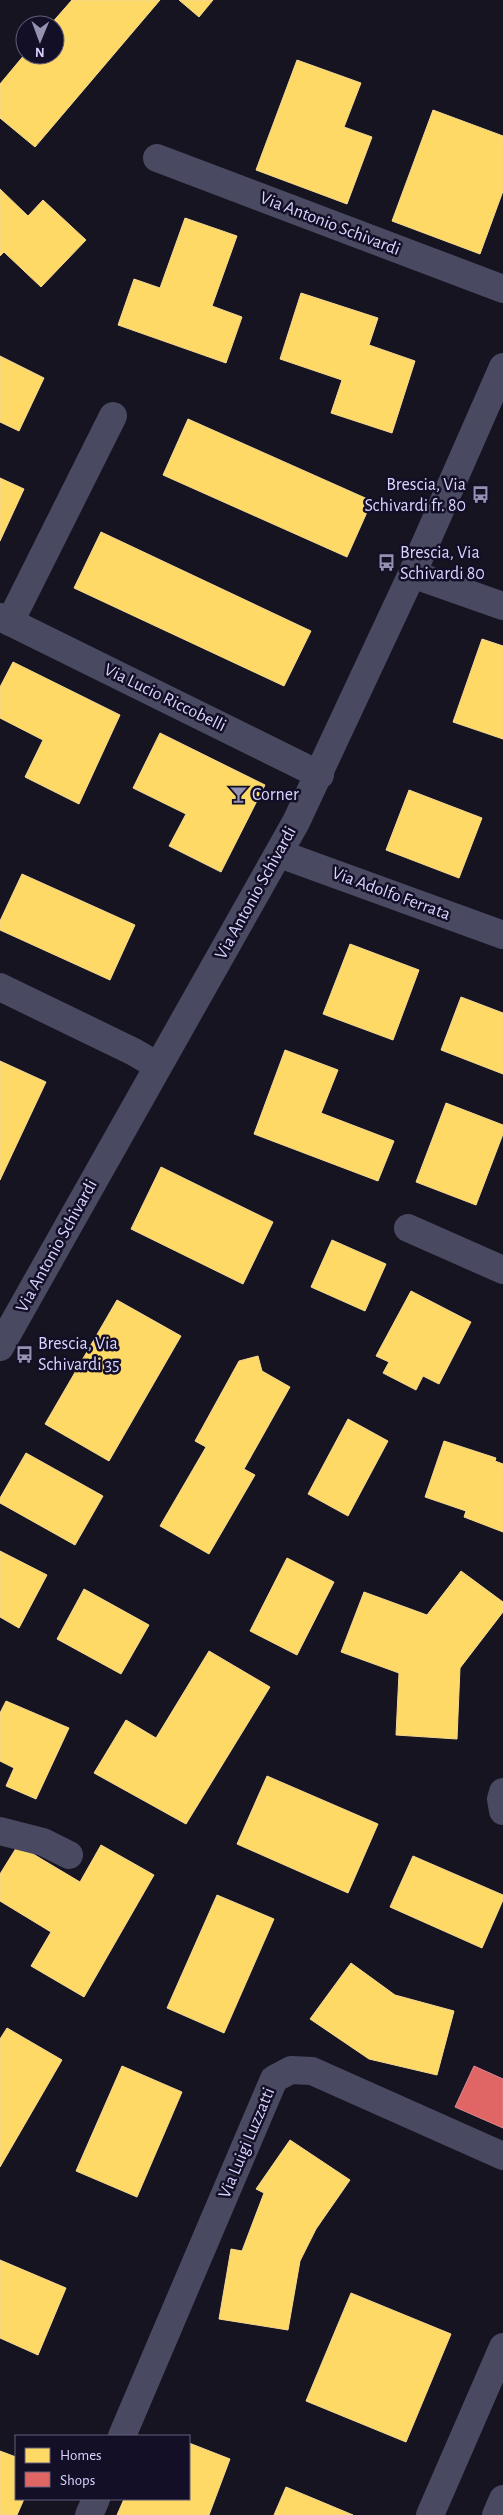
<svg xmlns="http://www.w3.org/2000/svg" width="503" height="2515" viewBox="0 0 503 2515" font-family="'Alegreya Sans',sans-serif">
<rect width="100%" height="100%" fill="#161421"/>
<g fill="#ffd966" stroke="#f4d894">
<path d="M72,0h88l-125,147 -35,-29v-34l25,-30 30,1v-30h-5z"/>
<path d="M179,0h34l-14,17z"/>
<path d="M297,60l64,23 -17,44 28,10 -25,67 -91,-34z"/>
<path d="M433,110l70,26v55l-23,63 -88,-33z"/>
<path d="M0,189l28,27 15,-16 43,40 -45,47 -37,-35 -4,4z"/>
<path d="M185,218l52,18 -25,70 30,11 -16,46 -108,-38 16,-46 26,9z"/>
<path d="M301,293l77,25 -9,27 46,16 -23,72 -61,-20 11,-33 -62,-21z"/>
<path d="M0,356l44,22 -25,53 -19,-9z"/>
<path d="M188,419l184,82 -25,56 -184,-82z"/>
<path d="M0,478l24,11 -24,52z"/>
<path d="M101,532l210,99 -27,55 -210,-98z"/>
<path d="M482,639l21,7v93l-50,-17z"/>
<path d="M13,662l107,53 -41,89 -54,-27 18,-37 -43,-22v-31z"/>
<path d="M160,733l105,52 -44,87 -52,-26 17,-32 -53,-26z"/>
<path d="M409,790l73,28 -23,60 -73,-28z"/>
<path d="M22,874l113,51 -25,55 -110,-50v-9z"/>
<path d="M350,944l69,26 -26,70 -70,-26z"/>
<path d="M461,997l42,16v61l-62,-24z"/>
<path d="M285,1050l53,20 -17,43 73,28 -16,40 -124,-47z"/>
<path d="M0,1061l46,21 -46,98z"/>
<path d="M446,1103l57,22v9l-27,71 -60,-23z"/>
<path d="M161,1167l112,55 -30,62 -112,-55z"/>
<path d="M332,1240l54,24 -21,47 -54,-24z"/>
<path d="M411,1291l60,31 -32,62 -16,-8 -7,14 -33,-17 6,-11 -13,-6z"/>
<path d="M117,1300l64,36 -72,125 -64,-37z"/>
<path d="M258,1356l4,15 28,16 -46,82 11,6 -46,79 -49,-28 46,-79 -11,-6 44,-80z"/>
<path d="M348,1419l40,22 -40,75 -40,-22z"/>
<path d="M444,1441l52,17 -1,3 8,3v68l-39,-15 2,-6 -41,-14z"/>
<path d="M26,1453l77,43 -28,49 -75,-42v-5z"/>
<path d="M0,1551l47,24 -28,53 -19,-11z"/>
<path d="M287,1558l47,24 -37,73 -47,-24z"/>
<path d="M461,1571l42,31v10l-43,56 -3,71 -61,-4 3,-62 -58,-21 23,-60 63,23z"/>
<path d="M84,1589l65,36 -28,49 -64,-35z"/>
<path d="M209,1651l61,36 -84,137 -92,-51 32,-53 30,18z"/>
<path d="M6,1701l63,27 -33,71 -30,-13 8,-18 -14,-7v-48z"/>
<path d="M267,1776l111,48 -30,69 -111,-49z"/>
<path d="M18,1845l62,37 21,-37 53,30 -70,122 -53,-31 20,-34 -51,-31v-27z"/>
<path d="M413,1856l90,39v5l-21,48 -92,-41z"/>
<path d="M217,1895l57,24 -50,114 -57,-25z"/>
<path d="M351,1963l44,32 59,16 -17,64 -68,-16 -59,-40z"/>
<path d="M7,2028l55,32 -62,107v-128z"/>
<path d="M122,2066l60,26 -45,105 -61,-26z"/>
<path d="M290,2140l60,40 -34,49 -16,32 -12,69 -69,-11 12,-70 11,2 22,-58 -8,-4z"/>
<path d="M0,2260l66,28 -28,67 -38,-17z"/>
<path d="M351,2293l100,41 -45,108 -100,-41z"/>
<path d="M189,2443l41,16 -21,56h-92l7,-16h65z"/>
<path d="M0,2451l16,6v42h8l-7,16h-17z"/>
<path d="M286,2487l67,28h-79z"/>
</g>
<path fill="#e06666" stroke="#de8794" d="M474,2066l29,13v49l-48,-21z"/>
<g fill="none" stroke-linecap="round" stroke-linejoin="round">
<g stroke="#4a4962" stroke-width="28">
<path d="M157,158l346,131"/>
<path d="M412,574l91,32"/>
<path d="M0,617l320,158"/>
<path d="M10,622l103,-206"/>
<path d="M280,854l223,81"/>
<path d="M0,987l134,65 24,14"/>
<path d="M408,1228l95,42"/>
<path d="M0,1347l296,-525 116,-248 91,-207"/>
<path d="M503,1792l-2,7 2,12"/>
<path d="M0,1831l43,11 26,13"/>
<path d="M122,2436l152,-357 17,-9 21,1 191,85"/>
<path d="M89,2515l7,-16"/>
<path d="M430,2515l73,-168"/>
<path d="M496,2515l7,-16"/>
</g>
</g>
<defs>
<symbol id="bus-bare" viewBox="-9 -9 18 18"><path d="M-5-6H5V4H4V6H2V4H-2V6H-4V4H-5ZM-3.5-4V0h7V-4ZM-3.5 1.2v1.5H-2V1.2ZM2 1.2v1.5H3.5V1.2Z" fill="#9591b1" stroke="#130f26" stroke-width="2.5" paint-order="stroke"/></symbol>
<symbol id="bar-bare" viewBox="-9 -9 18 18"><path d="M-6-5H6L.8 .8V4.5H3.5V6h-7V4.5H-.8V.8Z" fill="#9591b1" stroke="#130f26" stroke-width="2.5" paint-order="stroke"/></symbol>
</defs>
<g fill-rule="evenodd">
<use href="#bus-bare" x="468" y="482" width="25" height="25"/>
<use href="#bus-bare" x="374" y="550" width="25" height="25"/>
<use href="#bar-bare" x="226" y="782" width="25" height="25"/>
<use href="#bus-bare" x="12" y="1342" width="25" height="25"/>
</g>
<g text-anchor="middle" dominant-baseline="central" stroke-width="5" stroke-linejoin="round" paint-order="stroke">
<g font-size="18" fill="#d9d4ff" stroke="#130f26">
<text transform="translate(330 224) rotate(21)">Via Antonio Schivardi</text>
<text transform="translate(165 698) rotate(26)">Via Lucio Riccobelli</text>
<text transform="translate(256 893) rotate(-61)">Via Antonio Schivardi</text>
<text transform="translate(391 894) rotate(20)">Via Adolfo Ferrata</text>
<text transform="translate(57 1246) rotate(-61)">Via Antonio Schivardi</text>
<text transform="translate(247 2143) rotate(-67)">Via Luigi Luzzatti</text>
</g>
<g font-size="18" fill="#d9d4ff" stroke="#130f26" text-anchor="start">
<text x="466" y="485" text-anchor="end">Brescia, Via<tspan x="466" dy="21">Schivardi fr. 80</tspan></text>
<text x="400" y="553">Brescia, Via<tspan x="400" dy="21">Schivardi 80</tspan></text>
<text x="252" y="795">Corner</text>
<text x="38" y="1344">Brescia, Via<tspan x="38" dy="21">Schivardi 35</tspan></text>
</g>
</g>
<rect x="15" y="2435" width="175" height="65" fill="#130f26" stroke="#625e7d"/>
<rect x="25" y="2448" width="25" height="15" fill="#ffd966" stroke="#625e7d"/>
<text x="60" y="2460" font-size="15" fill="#d9d4ff">Homes</text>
<rect x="25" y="2472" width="25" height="15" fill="#e06666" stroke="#625e7d"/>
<text x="60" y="2485" font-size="15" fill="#d9d4ff">Shops</text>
<g transform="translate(40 40) rotate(181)"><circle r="24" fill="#130f26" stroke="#625e7d"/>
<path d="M0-4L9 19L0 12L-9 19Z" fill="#9591b1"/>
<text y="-8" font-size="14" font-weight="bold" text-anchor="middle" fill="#d9d4ff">N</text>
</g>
</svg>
